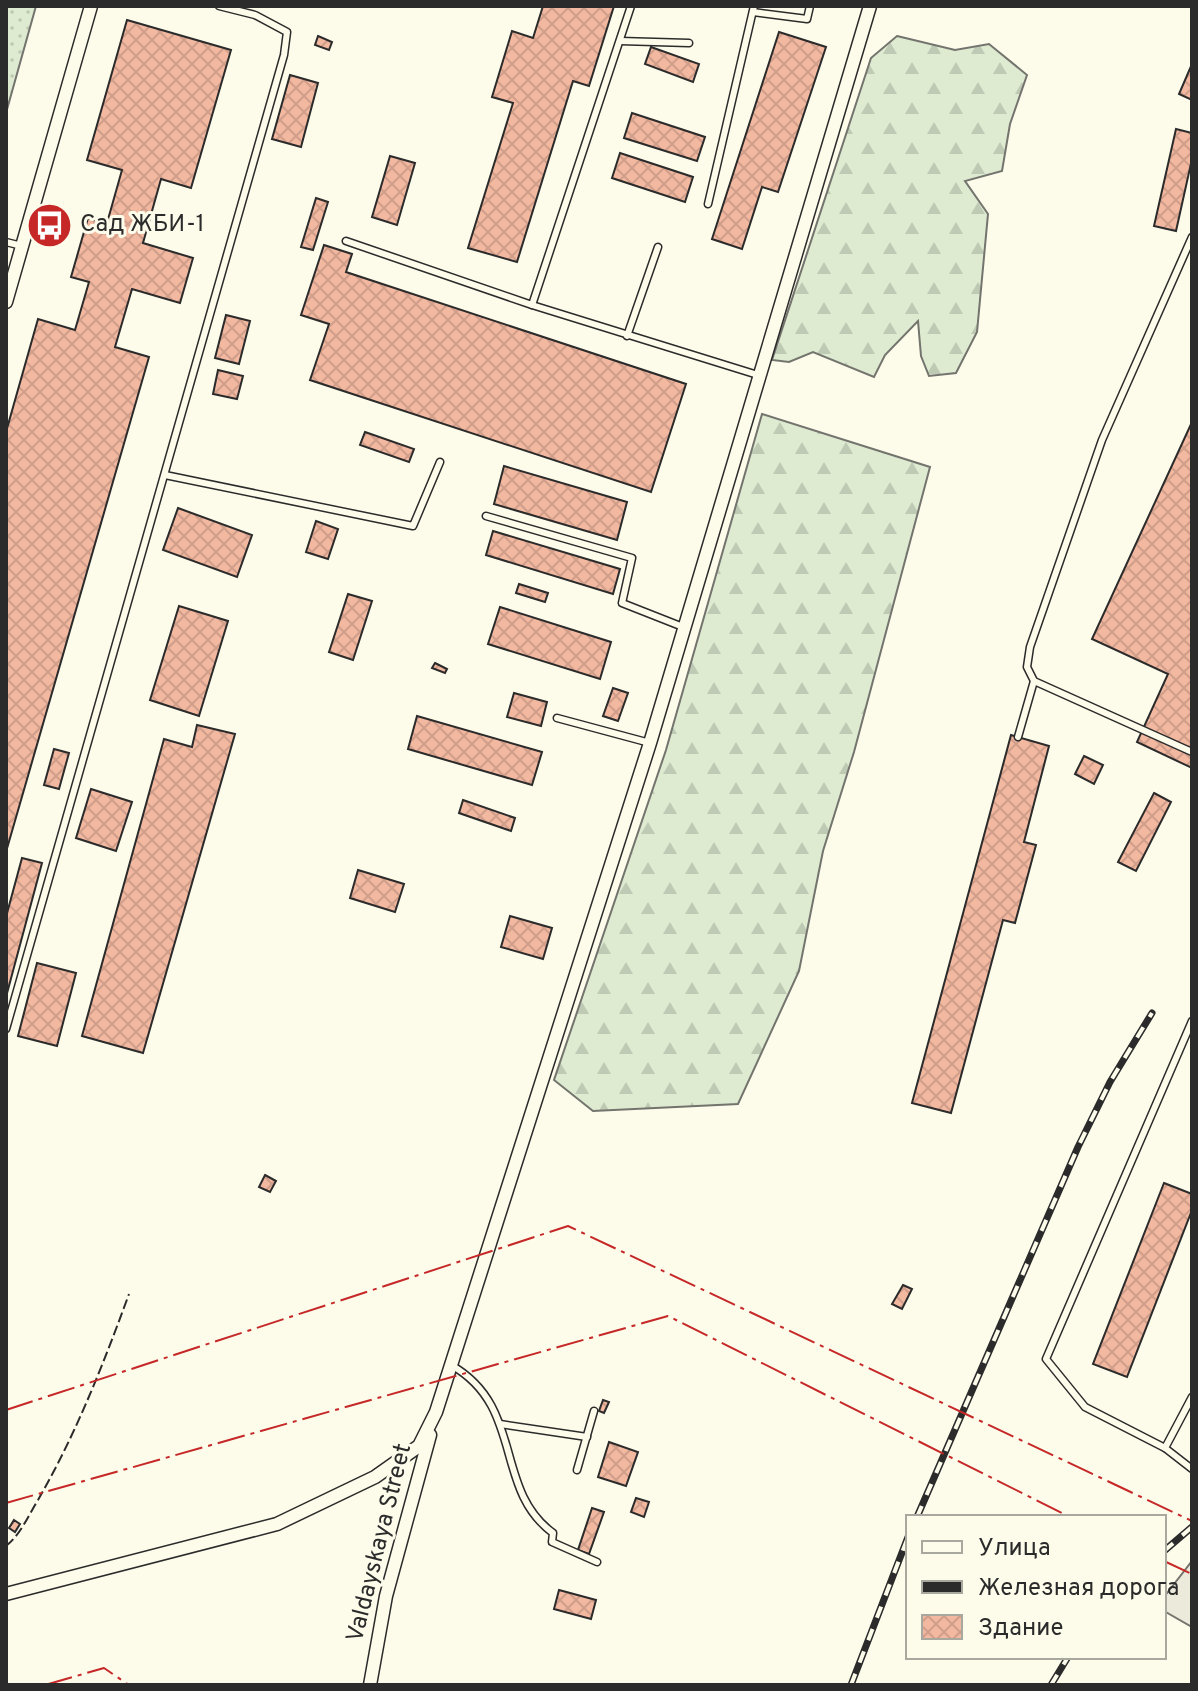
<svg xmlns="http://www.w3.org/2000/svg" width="1198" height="1691" viewBox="0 0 1198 1691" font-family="Overpass,sans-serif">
<defs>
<pattern id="forest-firs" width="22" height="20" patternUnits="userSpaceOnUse" patternTransform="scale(2)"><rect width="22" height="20" fill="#deebd1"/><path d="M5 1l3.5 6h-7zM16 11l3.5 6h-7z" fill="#bfcab4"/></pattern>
<pattern id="garden-dots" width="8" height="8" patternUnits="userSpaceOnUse" patternTransform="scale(2)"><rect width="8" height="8" fill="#deebd1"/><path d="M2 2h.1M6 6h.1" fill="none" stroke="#bfcab4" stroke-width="1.8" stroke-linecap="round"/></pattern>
<pattern id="building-cross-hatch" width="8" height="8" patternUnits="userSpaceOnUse" patternTransform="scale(2)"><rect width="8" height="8" fill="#f2b8a0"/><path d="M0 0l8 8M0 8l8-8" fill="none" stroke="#d09e8a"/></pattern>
</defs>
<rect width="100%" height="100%" fill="#fdfbea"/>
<g fill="url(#forest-firs)" stroke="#74746e" stroke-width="2">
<path d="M897,36l58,14 34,-6 38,31 -17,49 -8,47 -37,10 23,33 -11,118 -21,41 -27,3 -8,-20 -3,-35 -33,34 -11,22 -61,-25 -24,10 -17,-2 99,-302z"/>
<path d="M762,414l168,53 -76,285 -31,99 -24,120 -61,133 -145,7 -39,-31 112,-330z"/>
</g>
<path fill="url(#garden-dots)" stroke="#74746e" stroke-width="2" d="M6,6h30l-30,107z"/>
<path fill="#eceadb" stroke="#74746e" stroke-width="2" d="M1192,1561v66l-28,-16v-14z"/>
<g fill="url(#building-cross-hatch)" stroke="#2b2b2b" stroke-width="2">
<path d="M543,6h71l-25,80 -16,-5 -56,181 -49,-14 45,-145 -21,-6 20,-66 21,7z"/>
<path d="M127,20l104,30 -40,138 -30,-9 -18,64 50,15 -13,45 -48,-14 -17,58 34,10 -143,495v-420l32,-113 37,11 14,-48 -18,-5 17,-59 19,5 15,-53 -35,-10z"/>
<path d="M779,32l47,15 -48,145 -16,-5 -20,62 -30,-10z"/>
<path d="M318,36l14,6 -3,8 -14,-5z"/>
<path d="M651,47l48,17 -6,18 -48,-18z"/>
<path d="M1192,64v36l-13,-6z"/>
<path d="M290,75l28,8 -17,64 -29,-8z"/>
<path d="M632,113l73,24 -8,24 -73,-23z"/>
<path d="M1176,129l16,4v26l-16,72 -22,-5z"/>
<path d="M620,153l73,24 -8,25 -73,-24z"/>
<path d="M390,156l25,7 -18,62 -25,-8z"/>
<path d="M316,198l12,4 -15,48 -12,-3z"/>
<path d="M324,245l28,9 -6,18 340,112 -35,108 -341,-112 19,-56 -28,-9z"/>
<path d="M226,315l24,6 -11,43 -24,-6z"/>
<path d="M218,370l25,6 -6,23 -24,-5z"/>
<path d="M1192,422v346l-55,-26 31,-68 -76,-35z"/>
<path d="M365,432l49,17 -5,13 -49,-17z"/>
<path d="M504,466l123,36 -10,38 -123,-36z"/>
<path d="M178,508l74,27 -15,42 -74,-27z"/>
<path d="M316,521l22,8 -10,30 -22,-7z"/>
<path d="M493,531l127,38 -7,25 -127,-39z"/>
<path d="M519,584l29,9 -3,9 -29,-9z"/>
<path d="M348,594l24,7 -19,59 -24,-8z"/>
<path d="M179,606l49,15 -29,95 -49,-16z"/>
<path d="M500,607l111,35 -11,37 -112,-35z"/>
<path d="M435,663l12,6 -2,4 -13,-5z"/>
<path d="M613,688l15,5 -10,28 -15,-5z"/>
<path d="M514,693l33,9 -6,24 -34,-9z"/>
<path d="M417,716l125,36 -10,33 -124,-36z"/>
<path d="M197,725l38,9 -92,319 -61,-17 82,-297 28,8z"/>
<path d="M1011,735l38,11 -25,96 12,3 -21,78 -12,-3 -52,193 -39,-10z"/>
<path d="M54,749l15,4 -10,36 -15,-4z"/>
<path d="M1084,756l19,9 -9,19 -19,-10z"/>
<path d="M91,789l41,13 -16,49 -40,-13z"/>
<path d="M1154,793l17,9 -35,69 -18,-9z"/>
<path d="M463,800l52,18 -4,13 -52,-18z"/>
<path d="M22,858l20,5 -36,134v-80z"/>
<path d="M358,870l46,14 -9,28 -45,-14z"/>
<path d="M510,916l42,12 -9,31 -42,-12z"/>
<path d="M37,963l39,10 -19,73 -39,-10z"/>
<path d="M265,1175l11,6 -6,11 -11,-5z"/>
<path d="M1164,1183l28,11v16l-65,167 -34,-13z"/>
<path d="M903,1285l9,4 -10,20 -10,-5z"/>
<path d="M603,1400l6,2 -5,11 -5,-2z"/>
<path d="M609,1442l29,10 -12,34 -28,-9z"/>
<path d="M636,1498l13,4 -5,15 -13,-5z"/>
<path d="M592,1508l12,4 -15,42 -11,-4z"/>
<path d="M14,1520l6,4 -5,8 -6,-4z"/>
<path d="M559,1590l37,10 -5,19 -37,-10z"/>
</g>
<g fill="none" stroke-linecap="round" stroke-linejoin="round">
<defs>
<g id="lane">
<path d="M753,12l54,7 3,-13"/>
<path d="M620,41l69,2"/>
<path d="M708,204l46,-198"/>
<path d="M1192,237l-90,203 -72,207 -3,20 7,14 158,71"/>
<path d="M346,241l186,64 229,71"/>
<path d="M6,242l16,4"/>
<path d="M532,305l99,-299"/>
<path d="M627,336l31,-89"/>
<path d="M165,475l248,51 27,-64"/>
<path d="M486,516l146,42 -10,45 61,24"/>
<path d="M557,718l93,25"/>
<path d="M1018,737l16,-56"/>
<path d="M6,1029l278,-974 3,-23 -32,-17 -36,-9"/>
<path d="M451,1365c74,42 42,124 102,168l-1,9 45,20"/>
<path d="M1192,1397l-27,51 27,21"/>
<path d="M500,1424l87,13"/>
<path d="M1165,1448l-80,-41 -39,-48 146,-338"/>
<path d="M577,1470l17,-59"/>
</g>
<g id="street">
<path d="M6,302l85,-296"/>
<path d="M6,1594l271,-70 98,-47 44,-31 17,-34 214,-669 220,-737"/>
<path d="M370,1685l16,-89 44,-161"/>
</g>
</defs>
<use href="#lane" stroke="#2b2b2b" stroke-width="9"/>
<use href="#street" stroke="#2b2b2b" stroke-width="15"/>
<use href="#lane" stroke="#fdfbea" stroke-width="6"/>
<use href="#street" stroke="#fdfbea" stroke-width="12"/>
<defs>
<g id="rail">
<path d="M917,1517l161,-370 32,-65 42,-69"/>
<path d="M1164,1551l28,-24"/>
<path d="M851,1685l57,-148"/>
<path d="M1051,1685l17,-28"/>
</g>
</defs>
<use href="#rail" stroke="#2b2b2b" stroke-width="7"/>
<use href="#rail" stroke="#fdfbea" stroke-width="4" stroke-dasharray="12" stroke-linecap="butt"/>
<path stroke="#2b2b2b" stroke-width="2" stroke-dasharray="10 4" stroke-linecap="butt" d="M6,1546c15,-12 22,-30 32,-46 38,-66 65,-135 91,-206"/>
<g stroke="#c62828" stroke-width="2" stroke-dasharray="28 6 4 6" stroke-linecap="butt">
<path d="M6,1410l562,-184 624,295"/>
<path d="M6,1503l662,-187 402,201"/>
<path d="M1164,1561l28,13"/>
<path d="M45,1685l59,-17 25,17"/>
</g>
</g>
<defs>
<symbol id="bus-disc" viewBox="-11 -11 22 22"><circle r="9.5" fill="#c62828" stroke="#fdfbea"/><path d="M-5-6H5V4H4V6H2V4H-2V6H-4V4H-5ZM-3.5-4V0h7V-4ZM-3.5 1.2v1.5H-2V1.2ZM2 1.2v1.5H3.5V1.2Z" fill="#fff"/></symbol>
</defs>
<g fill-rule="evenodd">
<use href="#bus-disc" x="24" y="200" width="51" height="51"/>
</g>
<g text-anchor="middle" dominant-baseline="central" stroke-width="6" stroke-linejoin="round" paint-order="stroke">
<g font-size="24" fill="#2b2b2b" stroke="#fdfbea" text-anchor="start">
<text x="80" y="225">Сад ЖБИ-1</text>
</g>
<g font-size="24" fill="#2b2b2b" stroke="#fdfbea">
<text transform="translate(380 1543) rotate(-76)">Valdayskaya Street</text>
</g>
</g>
<rect width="1198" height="1691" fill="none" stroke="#2b2b2b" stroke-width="16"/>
<rect x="906" y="1515" width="260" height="144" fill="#fdfbea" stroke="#a9a89e" stroke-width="2"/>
<rect x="922" y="1541" width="40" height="12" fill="#fdfbea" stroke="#a9a89e" stroke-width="2"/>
<text x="978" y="1555" font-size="24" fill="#2b2b2b">Улица</text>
<rect x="922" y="1581" width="40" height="12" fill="#2b2b2b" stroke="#a9a89e" stroke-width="2"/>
<text x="978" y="1595" font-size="24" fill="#2b2b2b">Железная дорога</text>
<rect x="922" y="1615" width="40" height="24" fill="url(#building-cross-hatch)" stroke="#a9a89e" stroke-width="2"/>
<text x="978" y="1635" font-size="24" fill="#2b2b2b">Здание</text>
</svg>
